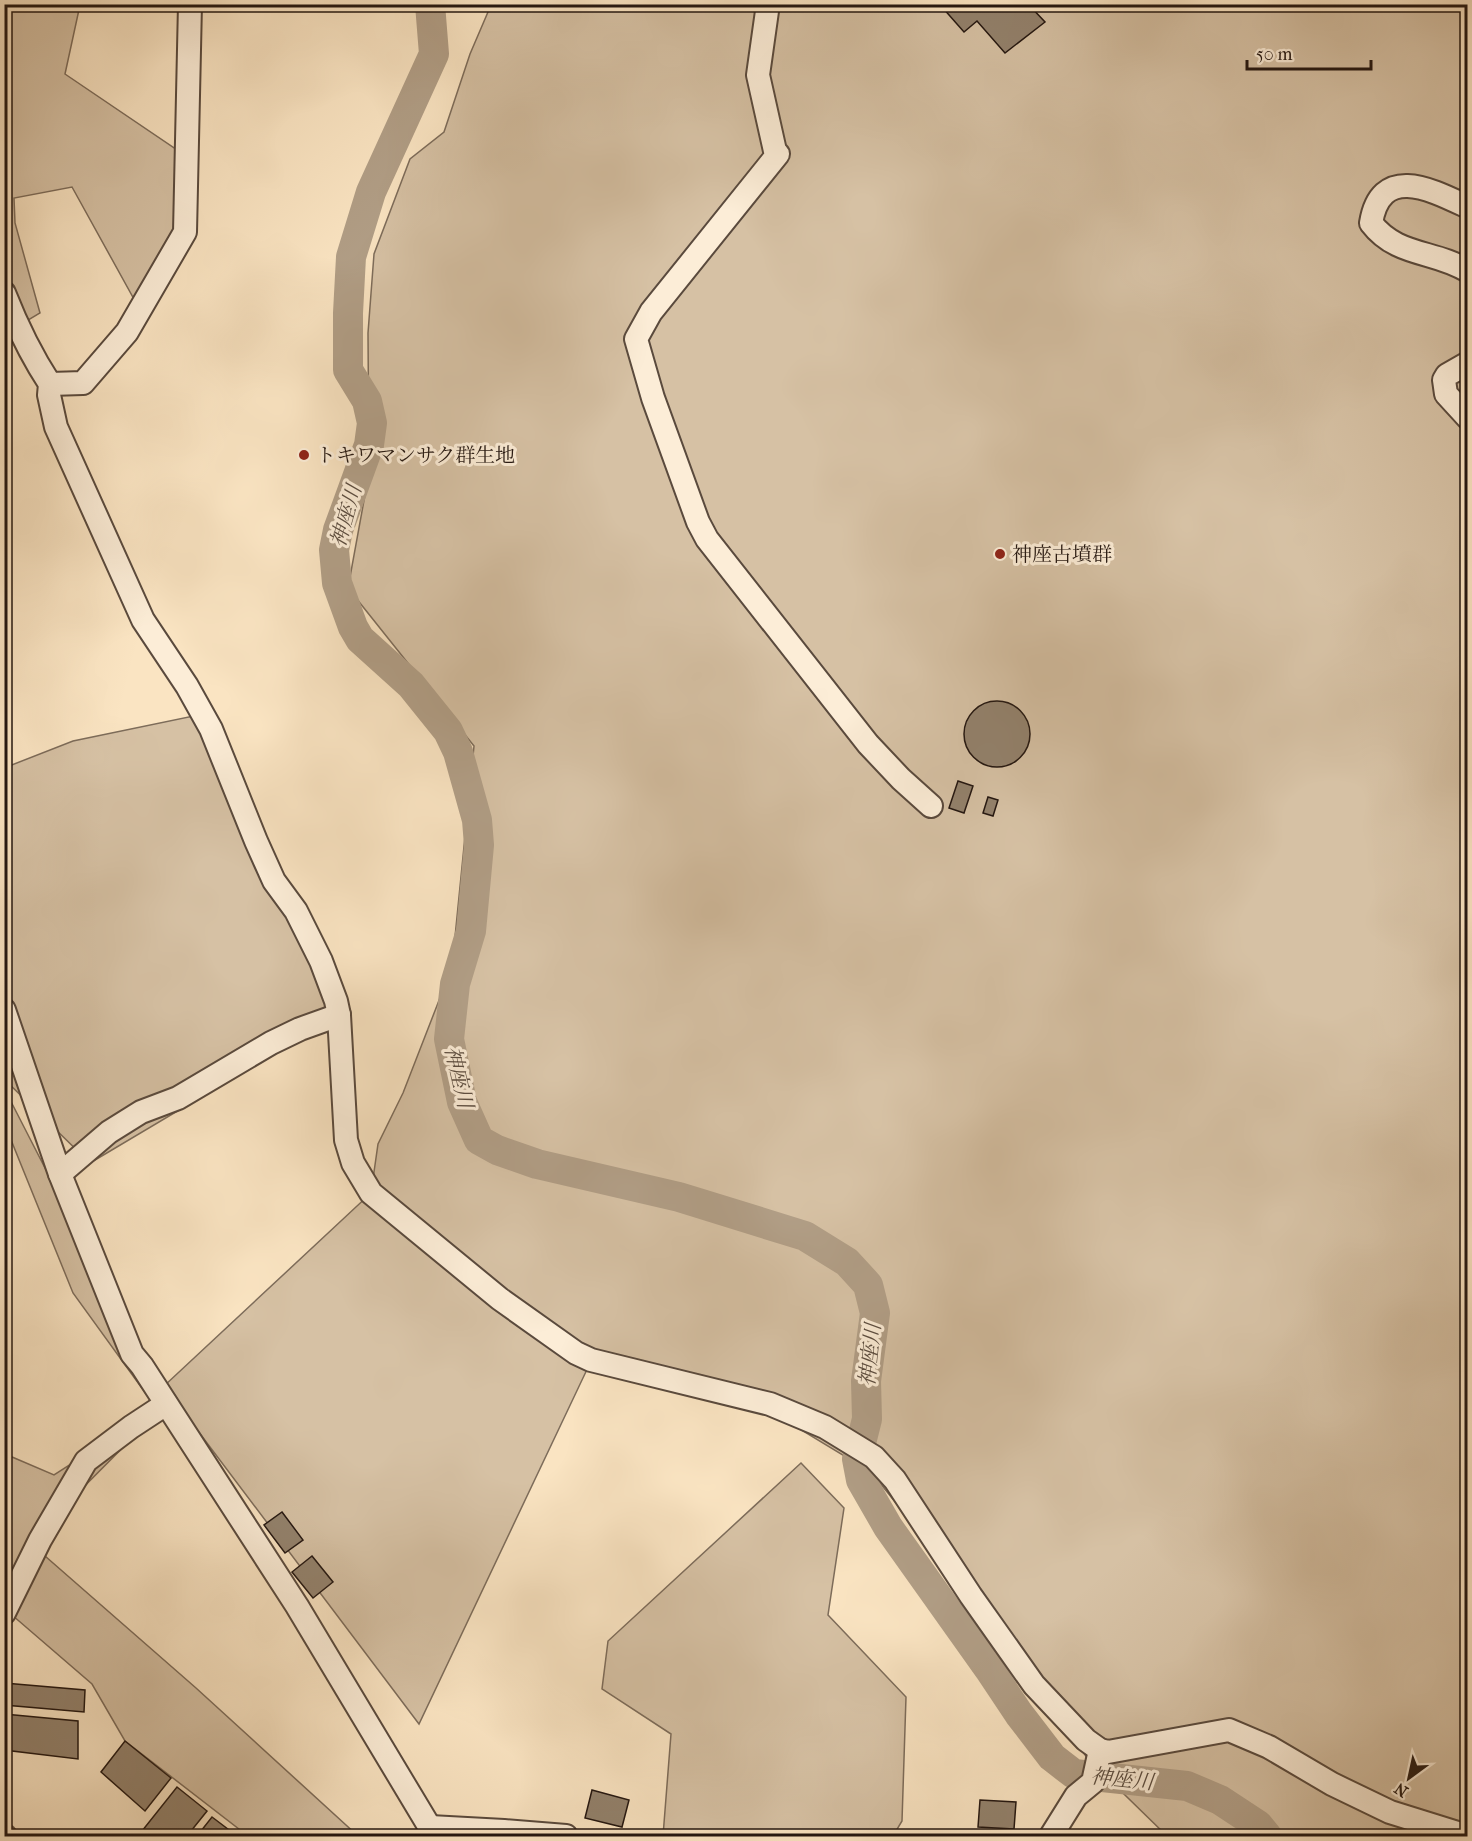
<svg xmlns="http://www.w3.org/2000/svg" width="1472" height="1841" viewBox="0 0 1472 1841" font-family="'IM FELL French Canon','Noto Serif JP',serif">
<rect width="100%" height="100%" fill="#fae4c2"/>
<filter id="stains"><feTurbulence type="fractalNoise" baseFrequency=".00333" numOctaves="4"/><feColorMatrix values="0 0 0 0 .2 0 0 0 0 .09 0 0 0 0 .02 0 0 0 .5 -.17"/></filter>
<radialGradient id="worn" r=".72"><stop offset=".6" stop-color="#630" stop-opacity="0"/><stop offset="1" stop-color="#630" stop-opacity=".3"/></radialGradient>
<g fill="#d6c1a4" stroke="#7d6c5a" stroke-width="1.5">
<path d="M5,5h75l-15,69 115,78 5,80 -45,78 -68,-123 -58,11 1,25 25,90 -35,21z"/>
<path d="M491,5h976v1831h-300l-79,-77 -117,-163 -100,-124 -121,-73 -159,-38 -172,363 -255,-338 207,-193 7,-49 25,-51 49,-126 22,-221 -126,-158 21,-115 -1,-140 6,-79 36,-95 34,-27 26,-78z"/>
<path d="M203,714l136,301 -249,148 -85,-83 -1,-312 69,-27z"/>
<path d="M4,1088l162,316 -137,138 167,146 162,148h-110l-123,-95 -33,-57 -87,-75v-155l49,21 103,-66 -84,-116 -68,-168z"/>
<path d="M801,1463l43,45 -16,107 78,82 -4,124 -9,15h-230l8,-102 -69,-45 6,-48z"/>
</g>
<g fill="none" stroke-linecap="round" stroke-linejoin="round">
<path stroke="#b19e86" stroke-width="30" d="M430,4l4,50 -63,138 -20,65 -3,56v57l19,31 5,22 -3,22 -31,85 -4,20 3,33 16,44 7,12 51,46 37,46 10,21 19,68 2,25 -8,86 -16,53 -6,55 13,63 17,38 18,10 40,14 142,33 126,39 42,26 21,23 7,28 -9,68 1,38 -10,40 4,21 27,47 101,142 30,45 33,43 22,17 113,12 33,14 38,25 9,11"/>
</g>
<g fill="#93826d" stroke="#241711" stroke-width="1.5">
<path d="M945,4h83l17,18 -40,31 -28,-32 -13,11 -22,-25z"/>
<circle cx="997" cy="734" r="33"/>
<path d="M958,781l15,5 -9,27 -15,-5z"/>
<path d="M988,797l10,3 -5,16 -10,-3z"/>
<path d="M282,1512l21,28 -18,13 -21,-28z"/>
<path d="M312,1556l21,26 -20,16 -21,-26z"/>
<path d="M4,1683l81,7 -1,22 -80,-7z"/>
<path d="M4,1714l74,7v38l-74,-9z"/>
<path d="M125,1741l46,37 -26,33 -44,-39z"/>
<path d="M177,1787l30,24 -20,25h-49z"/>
<path d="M592,1790l37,10 -7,27 -37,-9z"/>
<path d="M980,1800l36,2 -2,27 -36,-2z"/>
<path d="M212,1817l25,19h-40z"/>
</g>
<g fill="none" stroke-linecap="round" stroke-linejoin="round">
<defs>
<g id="minor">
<path d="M768,4l-10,71 17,76 3,3 -127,158 -15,27 17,59 45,124 9,17 161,205 33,35 30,27"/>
<path d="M1468,207c-36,-17 -87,-44 -97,16 26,34 63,27 97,48"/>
<path d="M4,293c13,33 27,62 46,91l-1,11 7,32 87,193 44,66 24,43 45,112 18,40 22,30 25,50 15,40 3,14 7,125 7,23 18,30 129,106 76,54 15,7 179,44 55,23 49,30 21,23 76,116 63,89 52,55 14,10 8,2 121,-22 40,17 63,37 58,28 77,24"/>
<path d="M1468,363l-21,12 -3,5 2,14 22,24"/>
<path d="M50,384l33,-1 44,-51 58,-100 5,-228"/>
<path d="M4,1010l56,164 72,180 10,12 155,240 138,230"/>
<path d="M60,1174l49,-42 32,-20 37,-14 93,-55 29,-14 39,-14"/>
<path d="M4,1613l36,-73 46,-79 45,-34 35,-23"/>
<path d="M430,1827l74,4 62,5"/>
<path d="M4,1836h1"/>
<path d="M1051,1836l25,-40 17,-14 7,-32"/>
</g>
</defs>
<use href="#minor" stroke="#5a4a3d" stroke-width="26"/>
<use href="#minor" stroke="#fcedd7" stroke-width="22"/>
</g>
<g fill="#8f2418" stroke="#fcedd7" stroke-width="2">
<circle cx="304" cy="455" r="6"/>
<circle cx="1000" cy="554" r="6"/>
</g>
<g text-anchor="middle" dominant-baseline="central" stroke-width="6" stroke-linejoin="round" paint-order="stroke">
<g font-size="20" fill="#241711" stroke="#fcedd7" text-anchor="start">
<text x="316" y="455">トキワマンサク群生地</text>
<text x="1012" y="554">神座古墳群</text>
</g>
<g font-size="21" font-style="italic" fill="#5c4d40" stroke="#fcedd7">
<text transform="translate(346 516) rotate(-74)">神座川</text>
<text transform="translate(459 1077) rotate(77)">神座川</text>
<text transform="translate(870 1355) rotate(-84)">神座川</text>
<text transform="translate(1122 1779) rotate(6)">神座川</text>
</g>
</g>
<rect width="1472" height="1841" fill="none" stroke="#fae4c2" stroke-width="24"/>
<rect x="6" y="6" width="1460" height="1829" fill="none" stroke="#241711" stroke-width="3"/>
<rect x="12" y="12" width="1448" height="1817" fill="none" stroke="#241711" stroke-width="1.5"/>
<g transform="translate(1409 1778) rotate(213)" stroke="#fcedd7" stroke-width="4.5" paint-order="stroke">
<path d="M0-4.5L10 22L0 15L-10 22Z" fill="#241711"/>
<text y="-9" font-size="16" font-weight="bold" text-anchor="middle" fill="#241711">N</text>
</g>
<path d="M1247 60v9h124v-9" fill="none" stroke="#241711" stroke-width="3"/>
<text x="1256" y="60" font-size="18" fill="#241711" stroke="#fcedd7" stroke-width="4.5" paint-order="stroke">50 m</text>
<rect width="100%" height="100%" filter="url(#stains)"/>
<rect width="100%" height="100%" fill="url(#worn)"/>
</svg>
